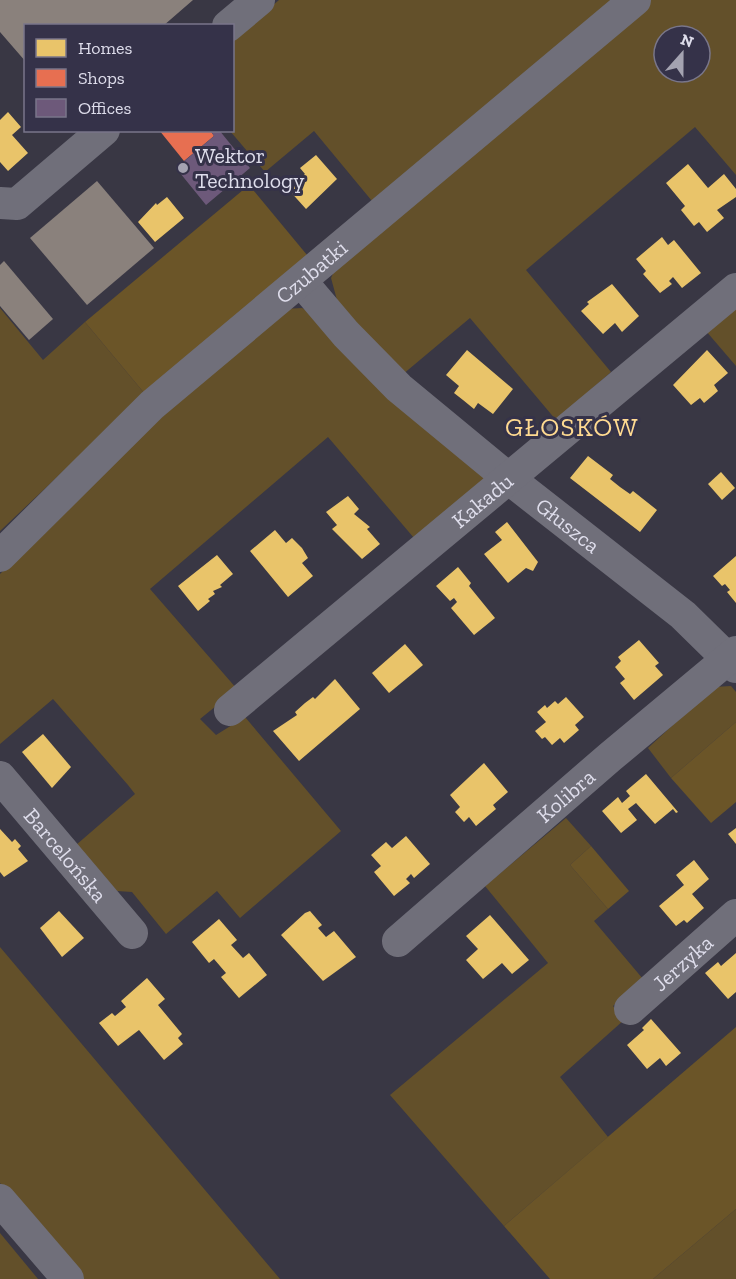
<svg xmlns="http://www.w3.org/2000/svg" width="736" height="1279" viewBox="0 0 736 1279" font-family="'Zilla Slab',serif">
<rect width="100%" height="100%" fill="#393744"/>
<g fill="#63502a" fill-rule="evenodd">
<path d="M279,0h333l-240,201 -58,-70 -49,41 -35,-41 2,-1 1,-91z"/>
<path d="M651,0h85v175l-41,-48 -169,143 85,102 -55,48 -86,-102 -68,57 -65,-75 -6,-22 9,-20zM664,36h36v36h-36z"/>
<path d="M736,305v61l-30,-35z"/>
<path d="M0,308l43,52 42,-38 60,72 -145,137z"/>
<path d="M302,308l19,12 164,148 1,18 -72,52 -86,-101 -178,152 87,100 -37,30 16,16 29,-18 96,114 -101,87 -23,-27 -51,43 -34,-42 -15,-1 -41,-46 59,-51 -7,-9 -75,-86 -53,45v-170l119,-119 165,-146z"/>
<path d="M731,686l5,6v30l-65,56 -23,-30 66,-61z"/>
<path d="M566,818l25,28 -21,19 38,44 -14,12 49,58 -30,27 11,14 -64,57 48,60 -104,89 -114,-131 158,-132 -63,-77z"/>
<path d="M0,947l280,332h-197l-83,-96z"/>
<path d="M736,1209v70h-83z"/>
<path d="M0,1233l38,46h-38z"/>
</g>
<g fill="#6b5528">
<path d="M249,185l58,70 -162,139 -60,-72z"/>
<path d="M736,722v80l-25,21 -40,-45z"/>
<path d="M591,846l38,45 -21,18 -38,-44z"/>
<path d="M736,1027v182l-83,70h-103l-46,-53z"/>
</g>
<g fill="#e9c46a">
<path d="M8,112l13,15 -9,8 16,18 -20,18 -8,-9v-42z"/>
<path d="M316,155l21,24 -31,30 -18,-20 17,-15 -5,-6z"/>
<path d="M688,164l20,24 16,-14 12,15v8l-19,13 7,8 -17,14 -8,-10 -5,4 -13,-16 4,-4 -19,-23z"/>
<path d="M167,197l17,21 -29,24 -17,-20 18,-19 1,2z"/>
<path d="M662,237l6,8 6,-5 27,33 -19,15 -9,-11 -4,4 3,3 -12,9 -17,-19 3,-3 -10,-12z"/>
<path d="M612,284l27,32 -17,16 -7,-9 -12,11 -22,-23 8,-7 -2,-2z"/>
<path d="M467,350l46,39 -20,25 -15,-11 -4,6 -11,-9 -9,-7 5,-7 -13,-11z"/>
<path d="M707,350l21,23 -14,12 4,6 -14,12 -4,-5 -9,7 -18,-20z"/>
<path d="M588,456l25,19 -3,4 10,8 10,7 3,-3 24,19 -17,22 -70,-54z"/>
<path d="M721,472l14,16 -13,12 -14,-16z"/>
<path d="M348,496l11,13 -5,5 16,13 -3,2 13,15 -18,15 -30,-30 5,-4 -11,-13z"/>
<path d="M507,522l31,40 -5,9 -7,-3 -18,15 -24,-29 18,-14 -7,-8z"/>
<path d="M275,530l11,13 6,-5 10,10 6,10 -6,5 11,13 -25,21 -38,-46z"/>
<path d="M217,555l16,19 -13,11 2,2 -9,4 2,3 -7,5 2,2 -12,10 -20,-25z"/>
<path d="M736,556v47l-9,-11 3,-2 -5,-6 -3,2 -9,-10z"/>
<path d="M458,567l13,16 -2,3 26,32 -21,17 -23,-27 6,-6 -3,-4 -4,3 -14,-15z"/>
<path d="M639,640l20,23 -4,3 8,9 -29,25 -14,-17 5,-4 -10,-12 6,-6 -3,-4z"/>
<path d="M405,644l18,21 -34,28 -17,-20z"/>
<path d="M335,679l25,30 -61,52 -26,-30 24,-16 -2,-3 10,-9 8,-6 2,2z"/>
<path d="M566,697l18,20 -9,8 4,5 -15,13 -4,-5 -8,7 -7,-8 -3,2 -7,-8 11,-9 -9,-10 8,-7 2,3 8,-7 3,3z"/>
<path d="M43,734l28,33 -19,21 -30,-36z"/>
<path d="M484,763l24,29 -15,13 3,4 -20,17 -7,-9 -5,5 -9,-10 5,-5 -10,-12z"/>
<path d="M646,774l32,38 -2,1 -3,-4 -18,15 -19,-21 -8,6 9,11 -16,13 -19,-22 16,-14 4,6 8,-7 -4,-5z"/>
<path d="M736,828v16l-8,-10z"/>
<path d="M0,829l12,13 3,-3 6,7 -3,3 10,12 -24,16 -4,-5z"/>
<path d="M406,836l24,28 -16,14 -3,-4 -5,5 4,4 -16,13 -20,-24 7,-6 -10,-11 15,-13 6,6z"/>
<path d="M694,860l15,19 -17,15 12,14 -17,15 -3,-3 -8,6 -17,-20 25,-21 -8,-10z"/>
<path d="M59,911l25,27 -22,19 -22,-29z"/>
<path d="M310,911l12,14 -4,3 8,9 8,-6 22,26 -33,24 -42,-46 24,-22z"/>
<path d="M490,915l39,45 -17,14 -10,-11 -19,16 -17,-19 12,-11 -12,-13z"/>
<path d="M219,919l18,21 -6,5 12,13 6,-5 18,22 -28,23 -18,-21 5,-4 -12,-14 -5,4 -17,-21z"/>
<path d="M736,953v39l-8,7 -23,-26 13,-11 3,4z"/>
<path d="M147,978l18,21 -7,6 24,29 -4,4 5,6 -19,16 -25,-30 -21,16 -19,-23 13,-10 3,3 11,-9 -5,-6z"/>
<path d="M651,1019l30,34 -15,13 -6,-8 -13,11 -20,-24 17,-15 -2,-2z"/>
</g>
<path fill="#e76f51" d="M159,130h51l4,6 -30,25z"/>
<path fill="#6d597a" d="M210,130h9l31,38 -44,37 -30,-37 38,-32z"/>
<g fill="#8a817c">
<path d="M0,0h193l-30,26h-137v36l-26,-30z"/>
<path d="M97,181l57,67 -67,57 -57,-67z"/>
<path d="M4,261l49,58 -24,21 -29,-34v-41z"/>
</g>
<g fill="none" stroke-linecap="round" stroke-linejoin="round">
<g stroke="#706f7a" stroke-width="32">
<path d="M228,26l31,-26"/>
<path d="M0,203l17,1 87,-74"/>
<path id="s1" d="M301,281l45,53 53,54 109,90 175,137 53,52"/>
<path id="s2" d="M0,556l152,-151 483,-405"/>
<path id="s3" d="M230,710l506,-421"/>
<path id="s4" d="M0,777l132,156"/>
<path id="s5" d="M398,941l212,-184 126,-105"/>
<path id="s6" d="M630,1009l106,-94"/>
<path d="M0,1200l68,79"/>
</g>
</g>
<circle fill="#a4a3b1" stroke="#353249" stroke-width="2" cx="183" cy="168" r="6"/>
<g text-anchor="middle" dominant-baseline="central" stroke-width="6" stroke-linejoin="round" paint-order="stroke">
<g font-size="22" fill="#deddeb" stroke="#353249" text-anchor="start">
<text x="195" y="155">Wektor<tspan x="195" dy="25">Technology</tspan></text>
</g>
<g font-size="22" fill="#deddeb" stroke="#353249">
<text stroke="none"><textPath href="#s2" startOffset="422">Czubatki</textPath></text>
<text stroke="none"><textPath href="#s3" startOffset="328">Kakadu</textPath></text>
<text stroke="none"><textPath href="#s1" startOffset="363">Głuszca</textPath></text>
<text stroke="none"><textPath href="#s5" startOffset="222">Kolibra</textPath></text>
<text stroke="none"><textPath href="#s4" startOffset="102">Barcelońska</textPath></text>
<text stroke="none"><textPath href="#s6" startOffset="70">Jerzyka</textPath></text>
</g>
<g font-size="26" letter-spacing="1.5" fill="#ffda91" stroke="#353249">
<text x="572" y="427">GŁOSKÓW</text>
</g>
</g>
<rect x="24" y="24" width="210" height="108" fill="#353249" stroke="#79768a" stroke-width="1.5"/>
<rect x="36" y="39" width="30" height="18" fill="#e9c46a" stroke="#79768a" stroke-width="1.5"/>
<text x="78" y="54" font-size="18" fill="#deddeb">Homes</text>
<rect x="36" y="69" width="30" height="18" fill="#e76f51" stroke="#79768a" stroke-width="1.5"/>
<text x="78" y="84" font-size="18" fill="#deddeb">Shops</text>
<rect x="36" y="99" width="30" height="18" fill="#6d597a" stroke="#79768a" stroke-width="1.5"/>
<text x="78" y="114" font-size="18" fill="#deddeb">Offices</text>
<g transform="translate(682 54) rotate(21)"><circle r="28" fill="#353249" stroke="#79768a" stroke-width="1.5"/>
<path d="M0-4.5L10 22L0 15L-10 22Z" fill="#a4a3b1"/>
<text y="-9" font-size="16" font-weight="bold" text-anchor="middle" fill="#deddeb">N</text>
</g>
</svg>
